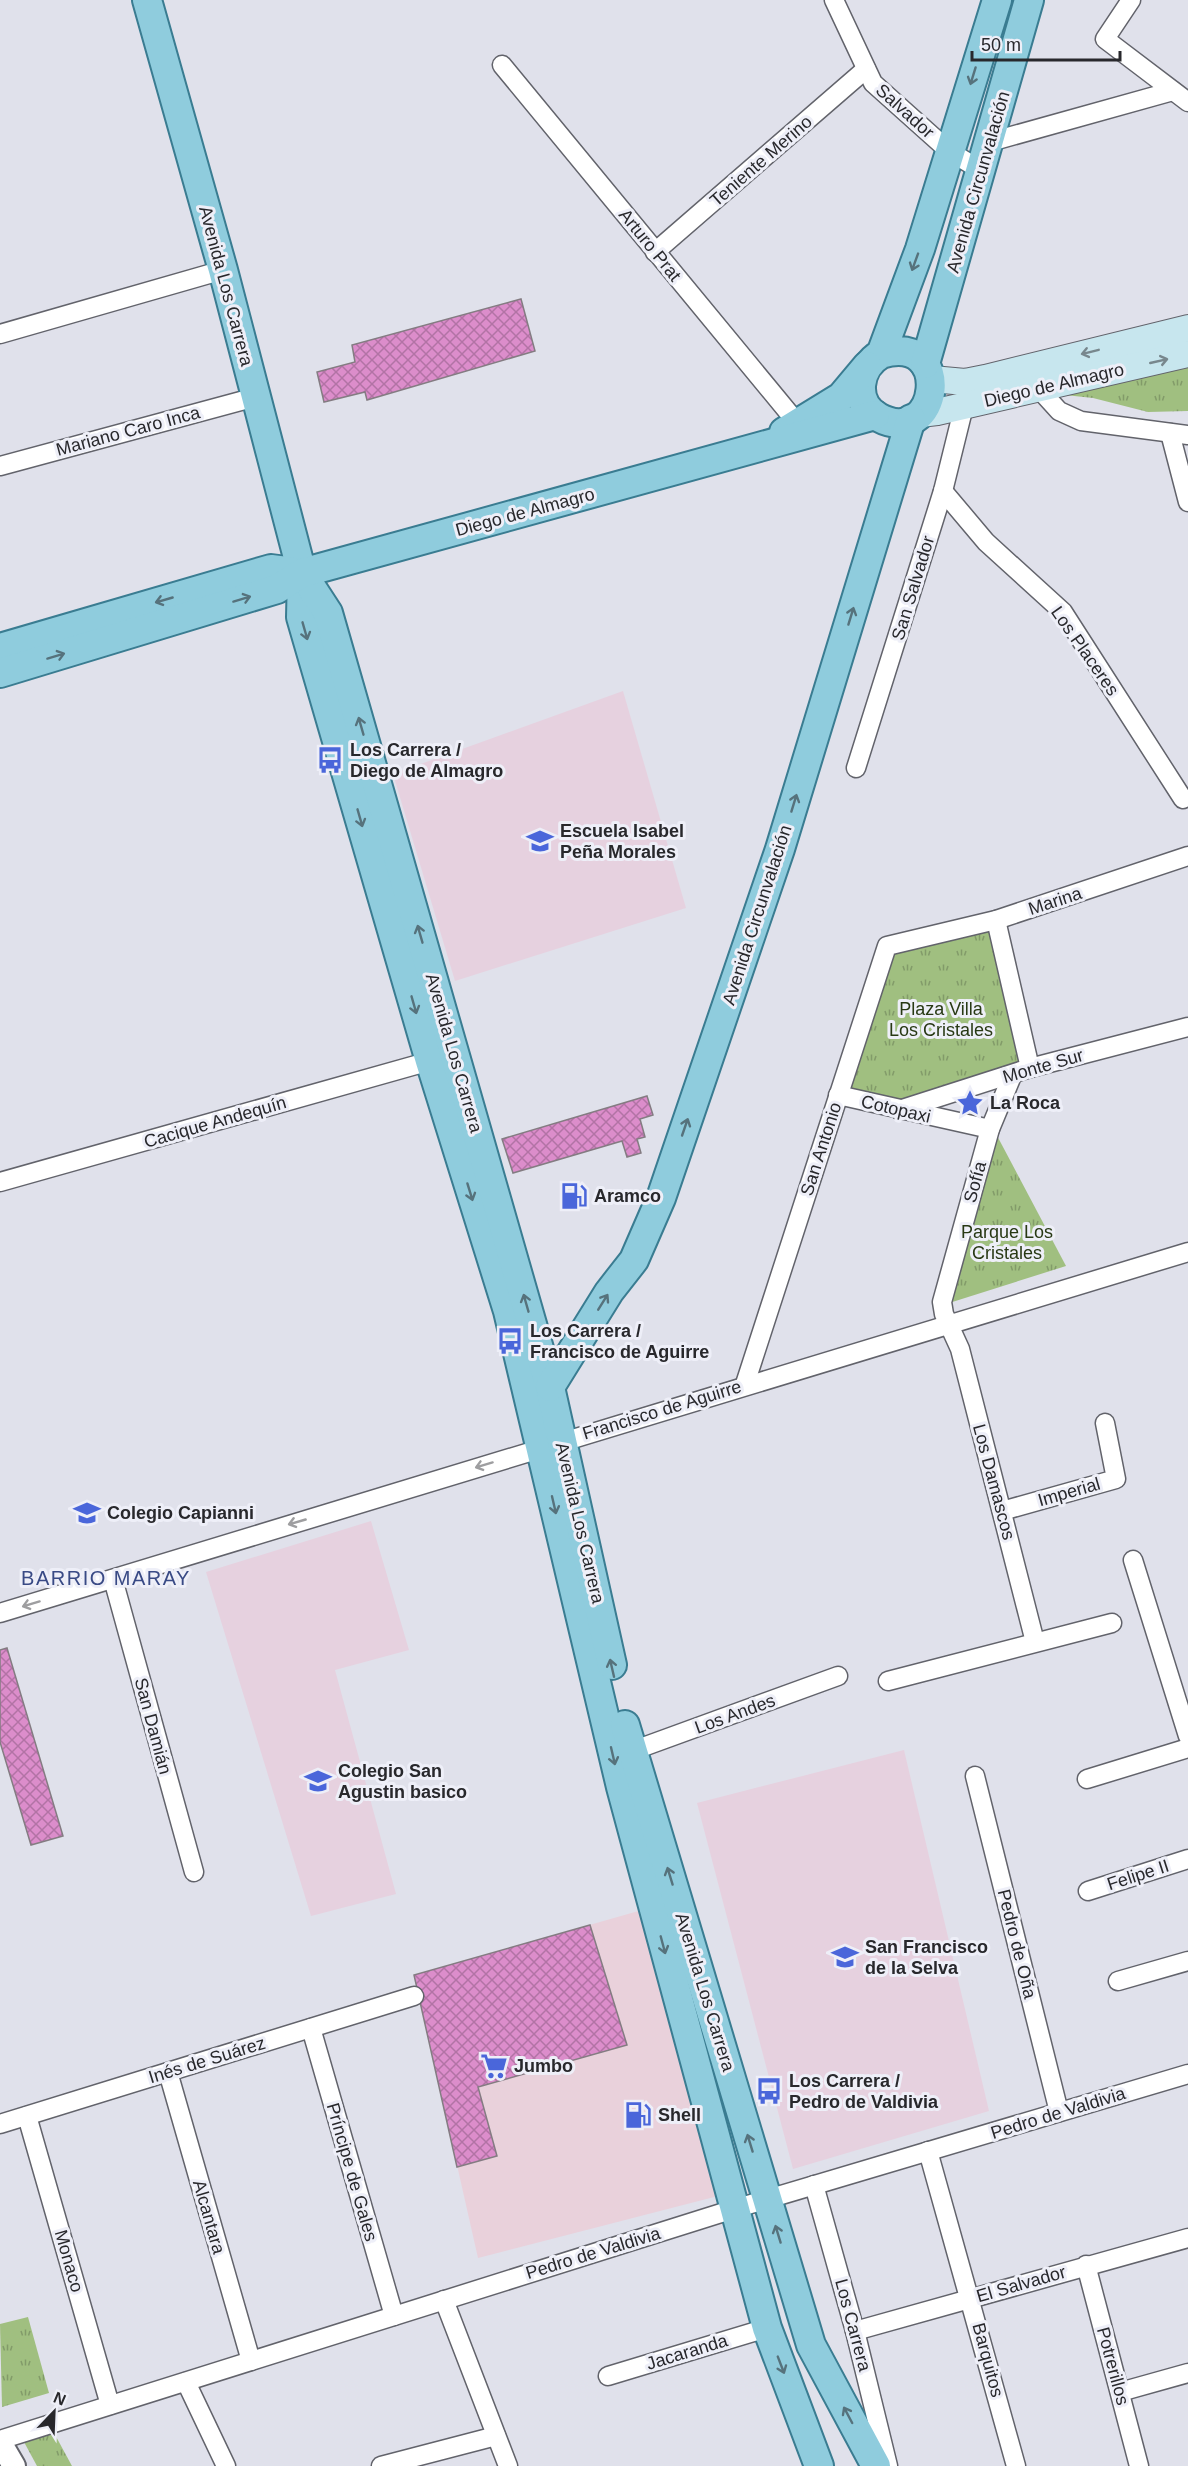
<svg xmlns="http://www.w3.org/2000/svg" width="1188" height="2466" viewBox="0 0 1188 2466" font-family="Helvetica,sans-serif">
<defs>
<pattern id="grass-tufts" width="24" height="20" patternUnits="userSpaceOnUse" patternTransform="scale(1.5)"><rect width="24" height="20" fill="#a0bf80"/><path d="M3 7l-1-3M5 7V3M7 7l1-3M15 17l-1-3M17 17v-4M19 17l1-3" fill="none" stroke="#829b69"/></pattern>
<pattern id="building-cross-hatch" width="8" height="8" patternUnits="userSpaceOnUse" patternTransform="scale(1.5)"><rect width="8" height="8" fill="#dc8dcb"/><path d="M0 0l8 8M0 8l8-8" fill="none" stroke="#b273a5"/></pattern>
</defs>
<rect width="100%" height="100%" fill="#e0e1eb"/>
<path fill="#e9d1db" d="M642,1910l76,286 -240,62 -64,-283z"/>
<g fill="#e6d1df">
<path d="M623,691l63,217 -231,73 -62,-207z"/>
<path d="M371,1521l38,129 -74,20 61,224 -85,22 -105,-344z"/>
<path d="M904,1750l85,361 -196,58 -96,-366z"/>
</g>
<g fill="url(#grass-tufts)">
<path d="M1188,365v46l-40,1 -55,-14 -28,-3z"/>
<path d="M989,928l33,133 -123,45 -55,-17 49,-136z"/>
<path d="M994,1130l72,136 -120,38z"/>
<path d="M28,2317l21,76 -47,14 -2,-83z"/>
<path d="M53,2431l19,35h-35l-13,-24z"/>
</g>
<g fill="url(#building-cross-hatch)" stroke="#847c82" stroke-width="1.5">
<path d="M521,299l14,52 -168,49 -2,-8 -41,10 -7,-30 38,-10 -3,-17z"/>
<path d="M647,1096l6,19 -13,4 5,18 -8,2 4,14 -14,4 -5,-16 -109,32 -11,-34z"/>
<path d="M7,1648l56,188 -32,9 -31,-103v-92z"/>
<path d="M590,1925l37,120 -149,42 19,69 -40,11 -43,-192z"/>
</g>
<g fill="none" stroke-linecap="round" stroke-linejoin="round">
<defs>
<g id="minor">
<path d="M834,0l39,83 76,68 33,20"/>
<path d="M1131,0l-26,39 83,63"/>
<path d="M502,65l296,359"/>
<path d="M990,142l183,-51"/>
<path d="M655,252l211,-183"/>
<path d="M0,334l223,-64"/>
<path d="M1039,389l20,22 22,10 107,14"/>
<path d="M1170,433l18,69"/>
<path d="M0,466l256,-69"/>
<path d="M943,491l43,51 77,70 120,187"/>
<path d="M856,768l87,-277 21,-85"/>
<path d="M996,920l34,148"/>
<path d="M1012,1076l-22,53 -48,173 2,12 16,35 75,293"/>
<path d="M838,1095l152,34"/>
<path d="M899,1110l131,-42 158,-41"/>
<path d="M0,1182l430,-121"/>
<path d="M745,1384l142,-438 109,-26 192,-64"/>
<path d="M1002,1511l114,-32 -11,-56"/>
<path d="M1133,1560l55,176"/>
<path d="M113,1579l81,293"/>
<path d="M0,1613l1188,-361"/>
<path d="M888,1681l224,-58"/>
<path d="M632,1751l206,-75"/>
<path d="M975,1776l84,336"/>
<path d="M1087,1779l101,-31"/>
<path d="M1088,1891l100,-32"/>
<path d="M1118,1981l70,-20"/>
<path d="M311,2028l83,288"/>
<path d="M168,2072l83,289"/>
<path d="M27,2116l83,289"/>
<path d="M0,2124l414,-128"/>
<path d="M928,2151l88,315"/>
<path d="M814,2185l41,146 33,135"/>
<path d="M1086,2265l53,201"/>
<path d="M444,2300l64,166"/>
<path d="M855,2331l333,-93"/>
<path d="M608,2376l159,-48"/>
<path d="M186,2382l40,84"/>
<path d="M1120,2392l68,-19"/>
<path d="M0,2440l734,-231 454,-135"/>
<path d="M381,2466l115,-30"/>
</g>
<path id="tertiary" d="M0,2442l14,24"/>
<g id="secondary">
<path d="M932,379l33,3 20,-4 203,-50"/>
<path d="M920,414l17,-2 251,-58"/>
</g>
<g id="primary">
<path d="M147,0l76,270 79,303 -1,44 129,444 78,250 113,476 146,541 52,138"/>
<path d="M881,354c74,-23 59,97 -3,63 -26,-15 -20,-50 3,-63l39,-105 77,-249"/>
<path d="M925,364l104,-364"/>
<path d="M784,432l57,-35 26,-31"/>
<path d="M302,573l26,40 222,774 62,278"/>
<path d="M0,648l271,-79 31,4"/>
<path d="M0,673l277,-84 25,-16 573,-158"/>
<path d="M550,1387l59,-95 25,-32 27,-62 119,-349 131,-430"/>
<path d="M625,1725l186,620 65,121"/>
</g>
</defs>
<use href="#minor" stroke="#62636b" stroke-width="21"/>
<use href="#tertiary" stroke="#62636b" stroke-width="26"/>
<use href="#secondary" stroke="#62636b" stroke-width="28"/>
<use href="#primary" stroke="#3a7c91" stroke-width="32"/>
<use href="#minor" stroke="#fff" stroke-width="18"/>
<use href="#tertiary" stroke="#fff" stroke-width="22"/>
<use href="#secondary" stroke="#c7e6ee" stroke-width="26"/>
<use href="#primary" stroke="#8fccdd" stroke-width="28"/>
</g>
<defs><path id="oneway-shaft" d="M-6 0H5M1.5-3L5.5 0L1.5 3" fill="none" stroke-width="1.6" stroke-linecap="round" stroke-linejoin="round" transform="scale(1.5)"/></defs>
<g stroke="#56727c">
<use href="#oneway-shaft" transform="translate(973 76) rotate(107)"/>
<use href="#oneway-shaft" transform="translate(915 262) rotate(110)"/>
<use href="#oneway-shaft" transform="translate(242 599) rotate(-17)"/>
<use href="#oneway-shaft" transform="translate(164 600) rotate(164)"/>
<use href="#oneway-shaft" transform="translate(851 616) rotate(-73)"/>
<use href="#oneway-shaft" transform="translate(305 631) rotate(74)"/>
<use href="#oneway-shaft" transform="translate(56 656) rotate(-17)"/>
<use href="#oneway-shaft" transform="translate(361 726) rotate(-106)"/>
<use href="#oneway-shaft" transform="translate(794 803) rotate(-73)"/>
<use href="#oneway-shaft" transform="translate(360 818) rotate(74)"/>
<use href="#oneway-shaft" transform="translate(420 934) rotate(-106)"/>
<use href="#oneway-shaft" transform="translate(414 1005) rotate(74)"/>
<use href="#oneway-shaft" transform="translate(685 1127) rotate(-71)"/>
<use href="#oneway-shaft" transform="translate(470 1192) rotate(73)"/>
<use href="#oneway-shaft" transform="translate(603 1302) rotate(-58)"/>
<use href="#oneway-shaft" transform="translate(526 1303) rotate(-106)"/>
<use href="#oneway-shaft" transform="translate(554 1505) rotate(77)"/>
<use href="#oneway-shaft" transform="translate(612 1668) rotate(-103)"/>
<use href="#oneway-shaft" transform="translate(613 1756) rotate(77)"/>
<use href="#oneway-shaft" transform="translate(670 1876) rotate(-107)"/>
<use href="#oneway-shaft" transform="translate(663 1945) rotate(75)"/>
<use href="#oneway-shaft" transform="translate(750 2143) rotate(-107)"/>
<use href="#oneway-shaft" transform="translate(778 2234) rotate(-107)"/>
<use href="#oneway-shaft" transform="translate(781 2365) rotate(69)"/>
<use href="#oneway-shaft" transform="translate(848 2415) rotate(-118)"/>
</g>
<g stroke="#78878d">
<use href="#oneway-shaft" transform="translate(1090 352) rotate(166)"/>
<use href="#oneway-shaft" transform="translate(1159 361) rotate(-13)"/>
</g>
<g stroke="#9e9ea0">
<use href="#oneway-shaft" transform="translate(484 1465) rotate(163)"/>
<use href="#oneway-shaft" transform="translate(297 1522) rotate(164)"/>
<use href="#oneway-shaft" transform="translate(31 1604) rotate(163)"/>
</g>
<defs>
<symbol id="bus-bare" viewBox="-9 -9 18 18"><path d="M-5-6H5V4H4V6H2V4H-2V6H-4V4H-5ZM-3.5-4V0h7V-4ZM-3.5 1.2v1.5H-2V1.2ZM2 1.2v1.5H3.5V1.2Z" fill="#4a66da" stroke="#eeeff8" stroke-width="2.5" paint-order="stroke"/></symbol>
<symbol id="school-bare" viewBox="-9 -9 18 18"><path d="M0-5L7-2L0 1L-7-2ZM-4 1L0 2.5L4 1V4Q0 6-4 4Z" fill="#4a66da" stroke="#eeeff8" stroke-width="2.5" paint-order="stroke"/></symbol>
<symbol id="sight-bare" viewBox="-9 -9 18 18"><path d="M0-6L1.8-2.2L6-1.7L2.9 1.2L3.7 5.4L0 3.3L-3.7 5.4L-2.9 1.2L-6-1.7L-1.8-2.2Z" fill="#4a66da" stroke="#eeeff8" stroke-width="2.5" paint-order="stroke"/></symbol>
<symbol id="fuel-bare" viewBox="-9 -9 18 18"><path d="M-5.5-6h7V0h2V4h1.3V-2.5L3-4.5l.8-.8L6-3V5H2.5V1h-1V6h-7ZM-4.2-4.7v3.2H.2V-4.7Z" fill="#4a66da" stroke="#eeeff8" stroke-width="2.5" paint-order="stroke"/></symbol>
<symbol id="supermarket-bare" viewBox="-9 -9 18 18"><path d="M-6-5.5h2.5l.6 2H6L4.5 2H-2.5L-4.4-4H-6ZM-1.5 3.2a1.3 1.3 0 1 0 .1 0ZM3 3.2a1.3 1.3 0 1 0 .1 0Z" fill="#4a66da" stroke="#eeeff8" stroke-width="2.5" paint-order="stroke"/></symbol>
</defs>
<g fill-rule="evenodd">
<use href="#bus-bare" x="311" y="741" width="38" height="38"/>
<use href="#school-bare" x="521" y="822" width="38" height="38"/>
<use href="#sight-bare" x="951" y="1084" width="38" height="38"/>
<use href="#fuel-bare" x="555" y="1177" width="38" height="38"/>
<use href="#bus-bare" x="491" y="1322" width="38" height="38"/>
<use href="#school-bare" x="68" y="1494" width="38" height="38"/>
<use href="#school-bare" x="299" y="1762" width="38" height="38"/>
<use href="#school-bare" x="826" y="1938" width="38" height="38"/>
<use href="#supermarket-bare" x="475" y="2047" width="38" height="38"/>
<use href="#bus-bare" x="750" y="2072" width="38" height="38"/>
<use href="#fuel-bare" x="619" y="2096" width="38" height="38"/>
</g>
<g text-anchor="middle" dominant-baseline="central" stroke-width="6" stroke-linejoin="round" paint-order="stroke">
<g font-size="18" fill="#28282c" stroke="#eeeff8">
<text transform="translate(905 111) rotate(42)">Salvador</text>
<text transform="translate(761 161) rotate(-41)">Teniente Merino</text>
<text transform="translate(978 182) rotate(-74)">Avenida Circunvalación</text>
<text transform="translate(650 245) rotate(51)">Arturo Prat</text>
<text transform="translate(226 286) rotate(75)">Avenida Los Carrera</text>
<text transform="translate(1054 385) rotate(-13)">Diego de Almagro</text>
<text transform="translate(128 431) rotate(-15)">Mariano Caro Inca</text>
<text transform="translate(525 512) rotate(-15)">Diego de Almagro</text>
<text transform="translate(913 588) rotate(-73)">San Salvador</text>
<text transform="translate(1085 651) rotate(55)">Los Placeres</text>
<text transform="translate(1055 901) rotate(-18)">Marina</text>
<text transform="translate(757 915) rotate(-72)">Avenida Circunvalación</text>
<text transform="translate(454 1053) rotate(74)">Avenida Los Carrera</text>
<text transform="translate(1043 1066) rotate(-16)">Monte Sur</text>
<text transform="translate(896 1109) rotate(13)">Cotopaxi</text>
<text transform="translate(215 1122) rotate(-16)">Cacique Andequín</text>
<text transform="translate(821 1149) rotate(-72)">San Antonio</text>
<text transform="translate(975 1182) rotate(-75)">Sofía</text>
<text transform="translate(662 1410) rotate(-17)">Francisco de Aguirre</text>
<text transform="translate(994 1482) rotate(75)">Los Damascos</text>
<text transform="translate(1069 1492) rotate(-16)">Imperial</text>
<text transform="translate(580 1523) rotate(77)">Avenida Los Carrera</text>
<text transform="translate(735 1714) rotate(-20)">Los Andes</text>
<text transform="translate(153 1726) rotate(75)">San Damián</text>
<text transform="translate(1138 1875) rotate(-18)">Felipe II</text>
<text transform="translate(1017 1944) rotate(76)">Pedro de Oña</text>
<text transform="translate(705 1992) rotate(73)">Avenida Los Carrera</text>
<text transform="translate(207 2060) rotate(-17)">Inés de Suárez</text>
<text transform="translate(1058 2113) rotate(-17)">Pedro de Valdivia</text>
<text transform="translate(352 2172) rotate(74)">Príncipe de Gales</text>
<text transform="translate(209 2217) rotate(74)">Alcantara</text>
<text transform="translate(593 2253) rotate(-17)">Pedro de Valdivia</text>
<text transform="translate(69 2261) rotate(74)">Monaco</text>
<text transform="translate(1021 2284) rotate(-16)">El Salvador</text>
<text transform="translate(853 2325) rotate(75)">Los Carrera</text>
<text transform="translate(687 2352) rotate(-17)">Jacaranda</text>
<text transform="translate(988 2360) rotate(75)">Barquitos</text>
<text transform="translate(1113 2366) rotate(75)">Potrerillos</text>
</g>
<g font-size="18" font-weight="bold" fill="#28282c" stroke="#eeeff8" text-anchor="start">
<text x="350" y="750">Los Carrera /<tspan x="350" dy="21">Diego de Almagro</tspan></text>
<text x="560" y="831">Escuela Isabel<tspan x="560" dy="21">Peña Morales</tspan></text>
<text x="990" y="1103">La Roca</text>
<text x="594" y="1196">Aramco</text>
<text x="530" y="1331">Los Carrera /<tspan x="530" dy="21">Francisco de Aguirre</tspan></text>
<text x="107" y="1513">Colegio Capianni</text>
<text x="338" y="1771">Colegio San<tspan x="338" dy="21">Agustin basico</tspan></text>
<text x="865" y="1947">San Francisco<tspan x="865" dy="21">de la Selva</tspan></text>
<text x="514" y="2066">Jumbo</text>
<text x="789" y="2081">Los Carrera /<tspan x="789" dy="21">Pedro de Valdivia</tspan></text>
<text x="658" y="2115">Shell</text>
</g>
<g font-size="18" fill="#283914" stroke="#eeeff8">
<text x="941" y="1009">Plaza Villa<tspan x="941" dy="21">Los Cristales</tspan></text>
<text x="1007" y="1232">Parque Los<tspan x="1007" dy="21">Cristales</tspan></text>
</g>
<g font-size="20" letter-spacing="1.5" fill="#394a85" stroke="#eeeff8">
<text x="106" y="1578">BARRIO MARAY</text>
</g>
</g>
<g transform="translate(54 2412) rotate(23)" stroke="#eeeff8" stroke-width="4.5" paint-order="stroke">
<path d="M0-4.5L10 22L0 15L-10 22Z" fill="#28282c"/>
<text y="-9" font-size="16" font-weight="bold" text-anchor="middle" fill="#28282c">N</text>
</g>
<path d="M972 51v9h148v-9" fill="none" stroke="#28282c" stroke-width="3"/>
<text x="981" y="51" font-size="18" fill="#28282c" stroke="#eeeff8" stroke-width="4.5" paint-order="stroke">50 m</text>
</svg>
